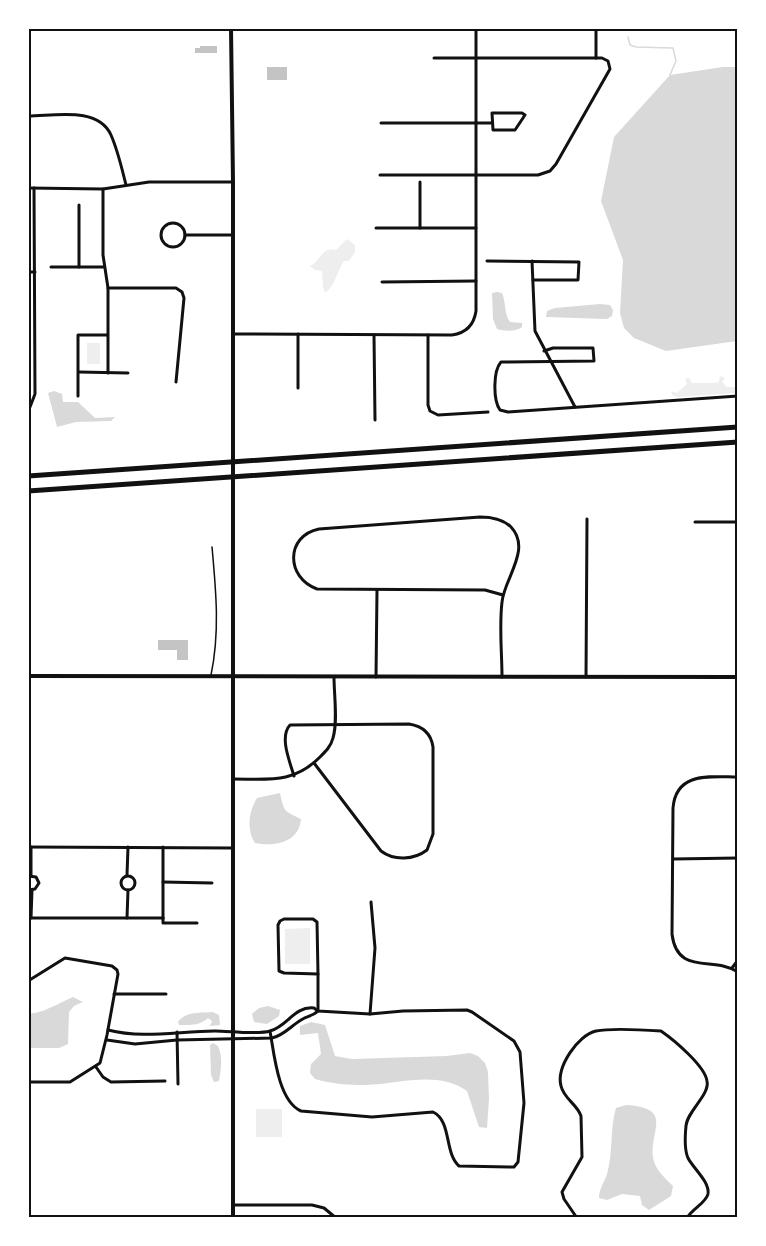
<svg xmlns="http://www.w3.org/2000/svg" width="766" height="1246" viewBox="0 0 766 1246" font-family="Commissioner,sans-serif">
<rect width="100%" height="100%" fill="#fff"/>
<g fill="#eee">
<path d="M347,239l8,6v7l-6,9h-5c-7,10 -9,25 -19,32l-2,-6 -1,-16 -7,-1 -5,-4c11,-5 11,-19 26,-16z"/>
<rect x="87" y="343" width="13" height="21"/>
<path d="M720,376l5,2 -3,4 5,5h9v6l-57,4 -6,-1 -2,-5 6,2 10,-9 -2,-5 4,-1 3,5h23l4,-1z"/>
<path d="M310,928v36h-25v-35z"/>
<rect x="256" y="1109" width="26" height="28"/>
</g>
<g fill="#d9d9d9">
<path d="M723,67h14v274l-71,10 -32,-13 -10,-10 -4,-15 3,-53 -22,-59 13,-64 56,-62z"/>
<path d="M497,292l5,1c4,9 2,21 8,29l12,1v4c-6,5 -18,4 -25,2l-4,-10 -1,-26z"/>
<path d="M600,304l10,1 3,5 -1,6 -5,3 -61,-2 1,-6 8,-3z"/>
<path d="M54,391l8,3 1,8h15l17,16 20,-1 -4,4 -35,1 -19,5 -9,-34z"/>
<path d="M280,793c4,19 4,18 21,26 -2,24 -27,28 -46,24 -9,-13 -6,-32 2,-45z"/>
<path d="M73,997l10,5 -9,4 -5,6 -1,32 -9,4h-30v-35c11,2 32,-11 44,-16z"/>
<path d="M268,1006l12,4 -1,6 -12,8 -13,-2 -2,-8 7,-6z"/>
<path d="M213,1012l6,3 1,10 -10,1 2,-5 -4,-3c-9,8 -18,7 -29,7l-1,-3c7,-11 23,-9 35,-10z"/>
<path d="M311,1022l14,3 10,31 17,3 95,-3 23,-3 8,3 7,7 3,9 1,27 -2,29 -8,-1 -12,-36c-29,-21 -68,-7 -101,-6 -18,0 -34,-1 -51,-6l-5,-6 1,-9 10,-10 -3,-21 -18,2v-9z"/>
<path d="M213,1043l5,3c5,11 3,23 1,35l-5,1 -3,-7 -1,-30z"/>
<path d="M626,1105c53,3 18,31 29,59 3,8 12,16 18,22l-2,10 -22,14 -7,-5 -2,-9 -18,-2 -15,6 -8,-2c0,-11 7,-17 9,-28 5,-20 2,-42 8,-62z"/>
</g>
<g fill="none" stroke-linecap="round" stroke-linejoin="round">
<path stroke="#d9d9d9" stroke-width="1.5" d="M628,37l2,8 6,2 37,1 3,13 -6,14"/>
</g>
<g fill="#c4c4c4">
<path d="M200,46h17v7h-22v-5h5z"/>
<rect x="267" y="67" width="20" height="13"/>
<path d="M158,640h30v20h-11v-10h-19z"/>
</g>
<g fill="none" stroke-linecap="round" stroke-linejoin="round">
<path stroke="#111" stroke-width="1.5" d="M211,675c9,-43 5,-84 1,-128"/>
<g stroke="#111" stroke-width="3">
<path d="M596,58v-30"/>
<path d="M492,113h30l3,2 -10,15h-22z"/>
<path d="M28,116c26,0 70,-10 83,19 7,16 11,34 15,50"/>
<path d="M381,123h110"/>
<path d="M380,175h158l12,-4 6,-7 54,-95 -2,-8 -6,-3h-168"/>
<path d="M28,188l75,1 46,-7h84"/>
<path d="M103,189v66l5,33v85"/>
<path d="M79,205v62"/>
<circle cx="173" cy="235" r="12"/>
<path d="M376,228h100"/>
<path d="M420,228v-46"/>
<path d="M185,235h48"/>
<path d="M487,261l92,1 -1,18h-45"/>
<path d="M532,261l3,70 40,76"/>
<path d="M51,267h52"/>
<path d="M28,272h7"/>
<path d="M382,282l94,-1"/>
<path d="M108,288h68l6,4 2,6 -8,84"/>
<path d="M233,334l219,1c14,-2 22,-10 24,-24v-282"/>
<path d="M298,334v54"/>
<path d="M374,335l1,85"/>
<path d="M428,335v70l2,6 8,4 50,-3"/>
<path d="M544,351l9,-3h40l1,13 -93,1c-8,9 -8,38 -1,48l8,2 230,-16"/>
<path d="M79,372l49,1"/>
<path d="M78,396v-61h29"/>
<path d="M30,407l5,-13 -1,-206"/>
<path d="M695,522h43"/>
<path d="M376,677l1,-87"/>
<path d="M502,677c0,-24 -3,-50 0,-75 2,-23 30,-53 9,-75 -8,-8 -19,-10 -31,-10l-161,12c-34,7 -33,49 -2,60l168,1 18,5"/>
<path d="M586,677l1,-158"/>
<path d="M294,776c-4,-14 -15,-39 -4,-51l119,-1c13,2 22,9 24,23v87l-6,16c-13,10 -33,11 -46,1l-67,-88"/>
<path d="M738,777c-27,0 -62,-6 -65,31l-1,126c5,42 42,22 66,38"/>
<path d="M233,779c36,0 60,5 87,-22 6,-6 11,-11 13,-19 5,-17 1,-43 1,-61"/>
<path d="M28,847l205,1"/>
<path d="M31,847v29"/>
<path d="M163,847v71"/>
<path d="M673,859l65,-1"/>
<path d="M127,875l1,-28"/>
<circle cx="128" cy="883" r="7"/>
<path d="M28,876l8,1 3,6 -4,6 -7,1"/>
<path d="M163,882l49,1"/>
<path d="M28,918h135"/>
<path d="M31,918l1,-28"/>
<path d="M127,918l1,-28"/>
<path d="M163,918v5h34"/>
<path d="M284,919h29l4,3 1,52 -34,-1 -5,-2 -1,-46 2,-4z"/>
<path d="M732,968l6,-8"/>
<path d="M28,981l37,-23 47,8 5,4 1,4 -11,61 -7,28 -30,19h-42"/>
<path d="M114,994h52"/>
<path d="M318,1011v-37"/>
<path d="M370,1014l5,-66 -4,-46"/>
<path d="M108,1030c35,9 71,1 107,1 14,0 43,4 55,0 18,-5 24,-25 44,-23l4,3 52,3 33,-3 64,-1 5,2 42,29 6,11 4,51 -6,59 -4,5h-5l-50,-1c-15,-13 -7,-45 -26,-54l-61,5 -71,-6c-23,-10 -27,-58 -31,-80"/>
<path d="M177,1032l1,52"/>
<path d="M107,1040l28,4 42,-4 95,-2c11,-2 19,-12 29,-18 6,-4 12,-4 17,-9"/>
<path d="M96,1067l7,10 8,5 54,-1"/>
<path d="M233,1205h79l12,3 12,10"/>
<path d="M577,1218l-13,-19 -2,-7 20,-35 -1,-41c-4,-12 -17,-17 -20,-30 -5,-19 17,-51 35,-55 15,-3 50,-1 65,0 13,9 44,35 46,50 3,14 -20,30 -21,45 -1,10 -2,23 2,32 5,10 22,24 20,36 -2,9 -16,15 -21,24"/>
</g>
<path stroke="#111" stroke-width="4" d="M28,676l710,1"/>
<g stroke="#111" stroke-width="4">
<path d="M231,28l2,154v1036"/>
<path d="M264,28h25"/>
<path d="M376,28h173"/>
<path d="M28,29l133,-1"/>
</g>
<g stroke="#111" stroke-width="5">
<path d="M28,476l710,-49"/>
<path d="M28,491l710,-49"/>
</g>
</g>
<rect width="766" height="1246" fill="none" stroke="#ffffff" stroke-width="60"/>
<rect x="30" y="30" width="706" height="1186" fill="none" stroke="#111" stroke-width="2"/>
</svg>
